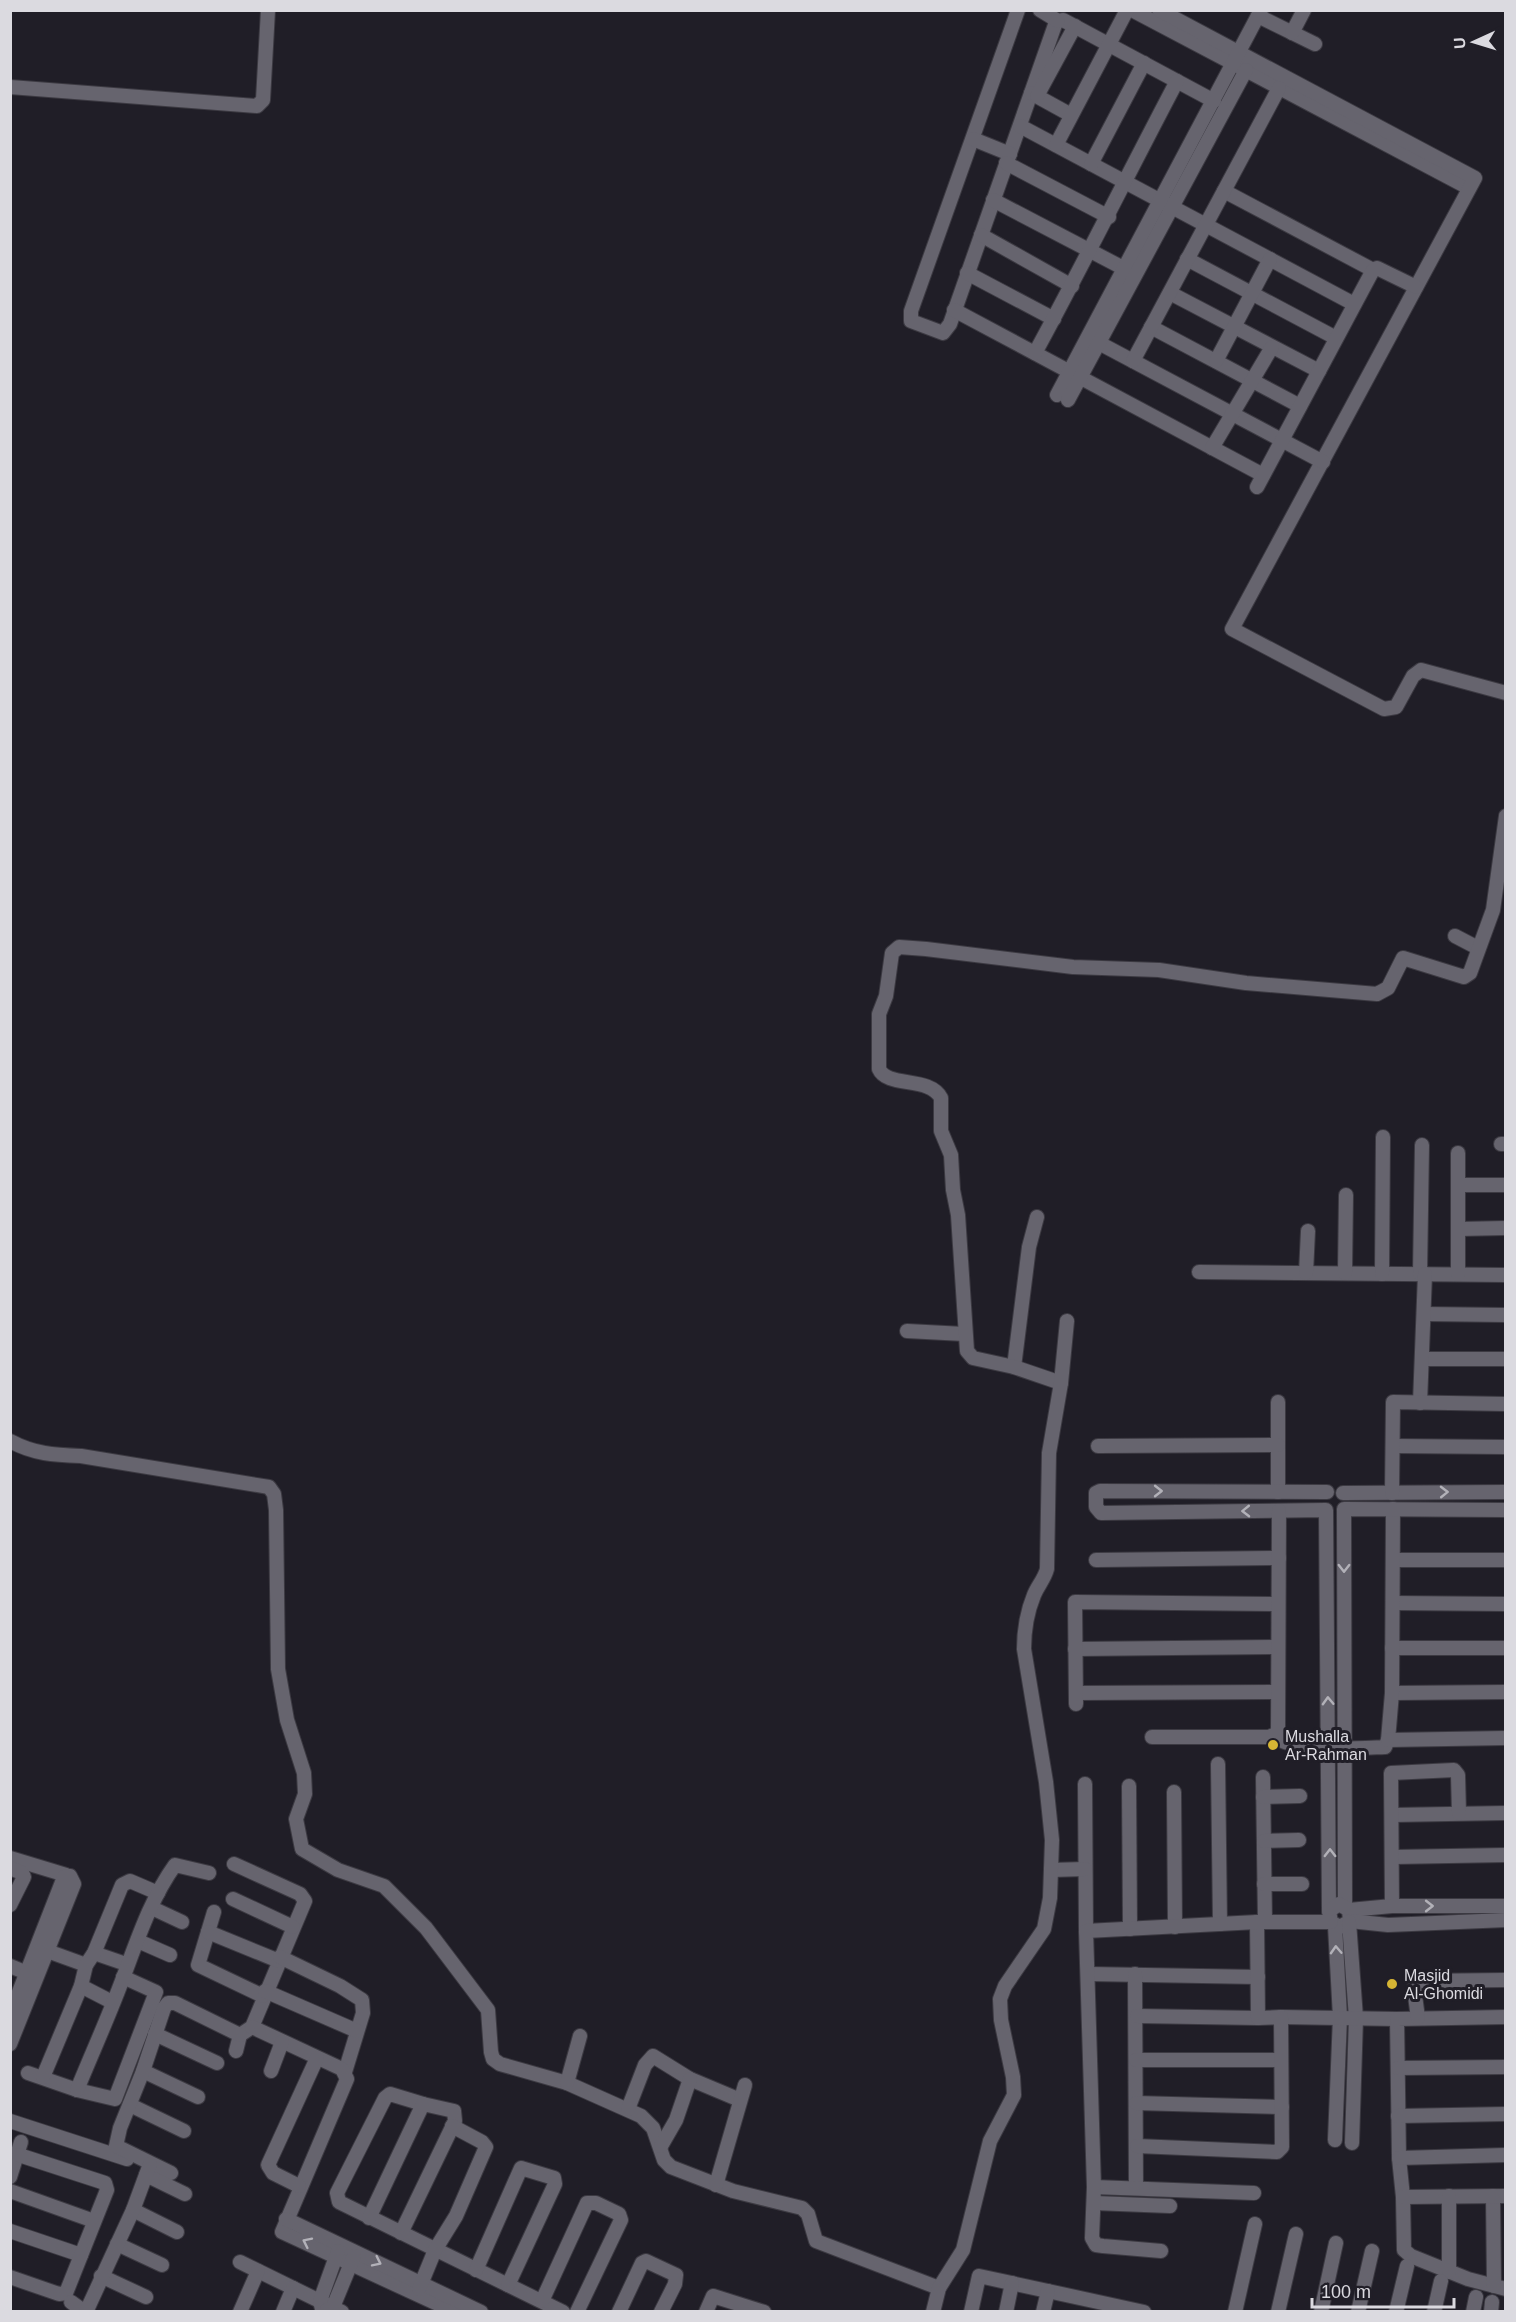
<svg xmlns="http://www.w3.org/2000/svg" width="1516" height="2322" viewBox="0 0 1516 2322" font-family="Arial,sans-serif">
<rect width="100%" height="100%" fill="#201e27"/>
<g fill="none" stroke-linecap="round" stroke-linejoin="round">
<defs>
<g id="minor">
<path d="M1018,10l-107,301v10l32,12 7,-9 106,-302 7,-2 151,81"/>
<path d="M1040,10l18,11"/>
<path d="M1132,10l337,178"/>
<path d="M1159,10l316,168 -243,451 152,80 12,-2 17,-31 8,-6 85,23"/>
<path d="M1258,16l57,28"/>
<path d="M1292,33l12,-23"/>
<path d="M10,87l247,19 6,-6 5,-90"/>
<path d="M1031,93l40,22"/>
<path d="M1037,96l38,-70"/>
<path d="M1020,126l334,178"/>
<path d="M973,139l37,15"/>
<path d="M1056,145l71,-135"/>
<path d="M1006,163l103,54"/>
<path d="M1091,164l53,-101"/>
<path d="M1224,191l149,79"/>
<path d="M993,200l132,69"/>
<path d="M981,235l91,51"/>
<path d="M1187,259l149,79"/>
<path d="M967,273l87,46"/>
<path d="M1170,293l149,78"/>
<path d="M954,310l309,165"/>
<path d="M1151,327l149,79"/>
<path d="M1099,343l224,119"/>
<path d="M1035,353c49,-90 94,-181 142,-272"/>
<path d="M1133,361l146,-273"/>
<path d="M1216,361l54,-102"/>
<path d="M1057,395l204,-385"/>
<path d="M1068,400l178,-330"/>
<path d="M1212,448l60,-101"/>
<path d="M1257,487l116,-217 4,-2 39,19"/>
<path d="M1455,936l23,12"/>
<path d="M1501,1144h5"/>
<path d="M1458,1185h48"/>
<path d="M1458,1229l48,-1"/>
<path d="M1199,1272l307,3"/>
<path d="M1306,1273l2,-42"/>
<path d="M1345,1273l1,-78"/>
<path d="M1382,1274l1,-137"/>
<path d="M1420,1274l2,-129"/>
<path d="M1458,1274v-121"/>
<path d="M1424,1314l82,1"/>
<path d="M907,1331l57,3"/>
<path d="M1422,1359h84"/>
<path d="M1014,1367l15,-120 8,-30"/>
<path d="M1061,1383l-47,-16 -41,-9 -6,-7 -9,-136 -5,-25 -2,-35 -10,-24v-33c-11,-22 -54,-10 -62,-29v-55l7,-18 6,-43 7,-6 27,2 147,18 86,3 87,13 131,11 11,-6 15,-30 61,19 6,-4 23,-63 13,-94"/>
<path d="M1278,1402v90"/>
<path d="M1420,1403l5,-129"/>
<path d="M10,1441c24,13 44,14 71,15l188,31 5,7 2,16 2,159 9,51 17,53 1,21 -9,25 6,30 36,21 46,16 42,42 62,82 3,42 2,7 7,5 67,19 74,33 12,12 11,32 7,7 62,24 69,17 6,6 8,27 123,47"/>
<path d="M1098,1446l180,-1"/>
<path d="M1393,1446l113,1"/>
<path d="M1327,1492l-227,-1 -4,2v14l5,6 225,-3 3,401"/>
<path d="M1343,1493l163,-1"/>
<path d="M1392,1493l1,-91 113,2"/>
<path d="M1096,1560l183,-2"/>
<path d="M1393,1560h113"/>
<path d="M1393,1603l113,1"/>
<path d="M1392,1648h114"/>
<path d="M1075,1649l203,-2"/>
<path d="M1076,1693l202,-1"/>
<path d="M1392,1693l114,-1"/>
<path d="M1076,1704l-1,-102 203,2"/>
<path d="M1274,1736c18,17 85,12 111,11l3,-7 4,-47 1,-184"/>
<path d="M1152,1737h117l9,-4 1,-222"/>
<path d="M1388,1740l118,-2"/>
<path d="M1218,1764l2,160"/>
<path d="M1263,1777l2,145"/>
<path d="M1085,1784l1,147"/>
<path d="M1129,1786l1,143"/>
<path d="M1174,1792l1,135"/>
<path d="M1263,1797l37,-1"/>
<path d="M1392,1815l114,-2"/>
<path d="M1264,1841l35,-1"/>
<path d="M1393,1857l113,-2"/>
<path d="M10,1858l56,17"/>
<path d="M234,1864l66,30 5,7 -53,126 -12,8 -4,16"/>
<path d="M10,1868l12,5 2,4 -14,28"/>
<path d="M1051,1870l34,-1"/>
<path d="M1264,1884h38"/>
<path d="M233,1899l60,28"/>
<path d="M1345,1905l-1,-396 162,1"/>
<path d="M1392,1906l-1,-133 63,-3 4,5 1,38"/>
<path d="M152,1908l30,14"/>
<path d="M1349,1910l1,11 -10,6 -9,-5 -2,-11 10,-7 10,6 43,-4h114"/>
<path d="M214,1912l-16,53 65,31"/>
<path d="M1350,1921l38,4 118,-5"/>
<path d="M1349,1922l7,96 -4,125"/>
<path d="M1335,1926l5,91 -5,123"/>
<path d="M208,1932l71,29"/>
<path d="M138,1941l32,14"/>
<path d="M39,1948l47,17"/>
<path d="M94,1953l32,11"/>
<path d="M280,1957l60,29 22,14 1,13 -18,59"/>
<path d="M10,1966l17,7"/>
<path d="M1089,1974l169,3"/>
<path d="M1135,1974l1,214"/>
<path d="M81,1986l31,16"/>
<path d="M265,1991l92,40"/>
<path d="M10,2015l54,-138 6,-1 4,8 -64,160"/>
<path d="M1137,2016l121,2"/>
<path d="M1281,2017l116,2"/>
<path d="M1506,2017l-109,2 2,139 4,39 1,53 7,6 57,23 38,10"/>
<path d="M1418,2018l-4,-30 3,-7 89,-1"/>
<path d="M252,2027l90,42 5,10 -65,153 173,80"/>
<path d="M155,2034l62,29"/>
<path d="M1136,2060h145"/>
<path d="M1398,2068l108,-1"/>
<path d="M143,2071l55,26"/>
<path d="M271,2071l11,-29"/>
<path d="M28,2073l49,17 38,9 41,-107 -33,-15"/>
<path d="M43,2077l38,-91 5,-21 8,-12 28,-68 8,-4 28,12"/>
<path d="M567,2083l13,-47"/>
<path d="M77,2090c15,-37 32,-74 46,-112 14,-37 28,-80 52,-113l34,8"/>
<path d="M1136,2103l146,4"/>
<path d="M423,2104l-33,-10 -5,4 -48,95 2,9 224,110"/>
<path d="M130,2105l54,26"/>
<path d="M628,2109l17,-44 8,-9 37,23 50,21"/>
<path d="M1398,2116l108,-2"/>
<path d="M10,2121l117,38"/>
<path d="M661,2146l15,-26 14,-41"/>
<path d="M1137,2146l140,6 5,-5 -1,-130 -23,1 -1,-96"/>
<path d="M1399,2158l107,-3"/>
<path d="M171,2173l-55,-27 4,-18 23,-57 21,-63 4,-5h7l65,32"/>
<path d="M146,2175l39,19"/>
<path d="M10,2177l11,-35"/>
<path d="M716,2185l29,-100"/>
<path d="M299,2186l-26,-13 -5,-8 49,-107"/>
<path d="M1094,2187l160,6"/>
<path d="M10,2191l84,30"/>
<path d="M1493,2196l1,90"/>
<path d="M1403,2197l103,-1"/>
<path d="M1094,2203l76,3"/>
<path d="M133,2210l44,22"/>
<path d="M369,2218l54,-114 31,7 1,10 -54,112"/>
<path d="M286,2219l195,93"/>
<path d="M10,2231l71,24"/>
<path d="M117,2244l45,21"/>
<path d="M1161,2251l-58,-5 -7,-1 -4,-7 2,-51 -8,-256 171,-9h74"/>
<path d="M240,2262l102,50"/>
<path d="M476,2270l45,-102 33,10 1,6 -47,101"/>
<path d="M1449,2272v-76"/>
<path d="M101,2276l45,21"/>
<path d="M10,2277l49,17 7,-1 41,-103 -2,-7 -86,-28"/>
<path d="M419,2289l16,-39 21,-34 30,-69 -4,-5 -30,-16"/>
<path d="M542,2301l45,-98h9l23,11 2,6 -44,92"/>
<path d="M71,2302l14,10"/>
<path d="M322,2309l-2,-8 18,-50"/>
<path d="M327,2310l6,-3 21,-51"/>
<path d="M86,2312l47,-102 17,-46"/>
<path d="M240,2312l18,-41"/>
<path d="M283,2312l10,-24"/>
<path d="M619,2312l23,-49 4,-2 30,14 -1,9 -14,28"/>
<path d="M706,2312l7,-16 51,16"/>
<path d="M933,2312l6,-24 24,-38 27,-109 24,-46 -1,-18 -12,-57 -1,-21 5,-13 39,-57 6,-31 2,-58 -6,-58 -22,-133c0,-18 3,-37 10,-54 4,-10 10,-15 13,-26l2,-116 12,-70 6,-62"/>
<path d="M971,2312l8,-36 165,36"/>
<path d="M1006,2312l6,-29"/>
<path d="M1043,2312l5,-21"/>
<path d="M1235,2312l20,-88"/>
<path d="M1278,2312l18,-78"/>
<path d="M1321,2312l15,-69"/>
<path d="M1358,2312l14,-61"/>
<path d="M1396,2312l11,-46"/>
<path d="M1434,2312l7,-31"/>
<path d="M1473,2312l3,-15"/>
<path d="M1491,2312l1,-10"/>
</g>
</defs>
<use href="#minor" stroke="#3c3a42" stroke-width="16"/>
<use href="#minor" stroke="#66646e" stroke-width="14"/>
</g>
<defs><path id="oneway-chevron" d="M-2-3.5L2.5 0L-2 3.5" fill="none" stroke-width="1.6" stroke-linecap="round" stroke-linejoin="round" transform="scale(1.5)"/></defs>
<g stroke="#b2b1b8">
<use href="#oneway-chevron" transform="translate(1158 1491)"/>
<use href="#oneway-chevron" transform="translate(1444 1492) rotate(-1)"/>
<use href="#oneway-chevron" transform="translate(1246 1511) rotate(179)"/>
<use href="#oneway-chevron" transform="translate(1344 1568) rotate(90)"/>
<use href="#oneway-chevron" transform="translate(1328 1701) rotate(-92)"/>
<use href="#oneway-chevron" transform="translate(1330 1853) rotate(-90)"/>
<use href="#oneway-chevron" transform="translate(1429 1906)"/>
<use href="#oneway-chevron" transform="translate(1336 1950) rotate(-93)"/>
<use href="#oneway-chevron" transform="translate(307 2242) rotate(-154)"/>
<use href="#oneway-chevron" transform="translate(377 2262) rotate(26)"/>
</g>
<g fill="#d6b534" stroke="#201e27" stroke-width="2">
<circle cx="1273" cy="1745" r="6"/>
<circle cx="1392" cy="1984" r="6"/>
</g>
<g text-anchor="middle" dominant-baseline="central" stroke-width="6" stroke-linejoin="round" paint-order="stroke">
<g font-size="16" fill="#dbdae0" stroke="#201e27" text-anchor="start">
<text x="1285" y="1736">Mushalla<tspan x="1285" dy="18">Ar-Rahman</tspan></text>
<text x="1404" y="1975">Masjid<tspan x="1404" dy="18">Al-Ghomidi</tspan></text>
</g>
</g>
<rect width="1516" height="2322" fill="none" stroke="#dbdae0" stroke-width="24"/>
<g transform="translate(1474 42) rotate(266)" stroke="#201e27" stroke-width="4.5" paint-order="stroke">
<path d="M0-4.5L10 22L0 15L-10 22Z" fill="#dbdae0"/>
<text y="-9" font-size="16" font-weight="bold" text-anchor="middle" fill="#dbdae0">U</text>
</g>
<path d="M1312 2298v9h142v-9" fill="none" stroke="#dbdae0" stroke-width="3"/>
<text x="1321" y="2298" font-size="18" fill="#dbdae0" stroke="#201e27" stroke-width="4.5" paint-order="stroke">100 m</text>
</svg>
